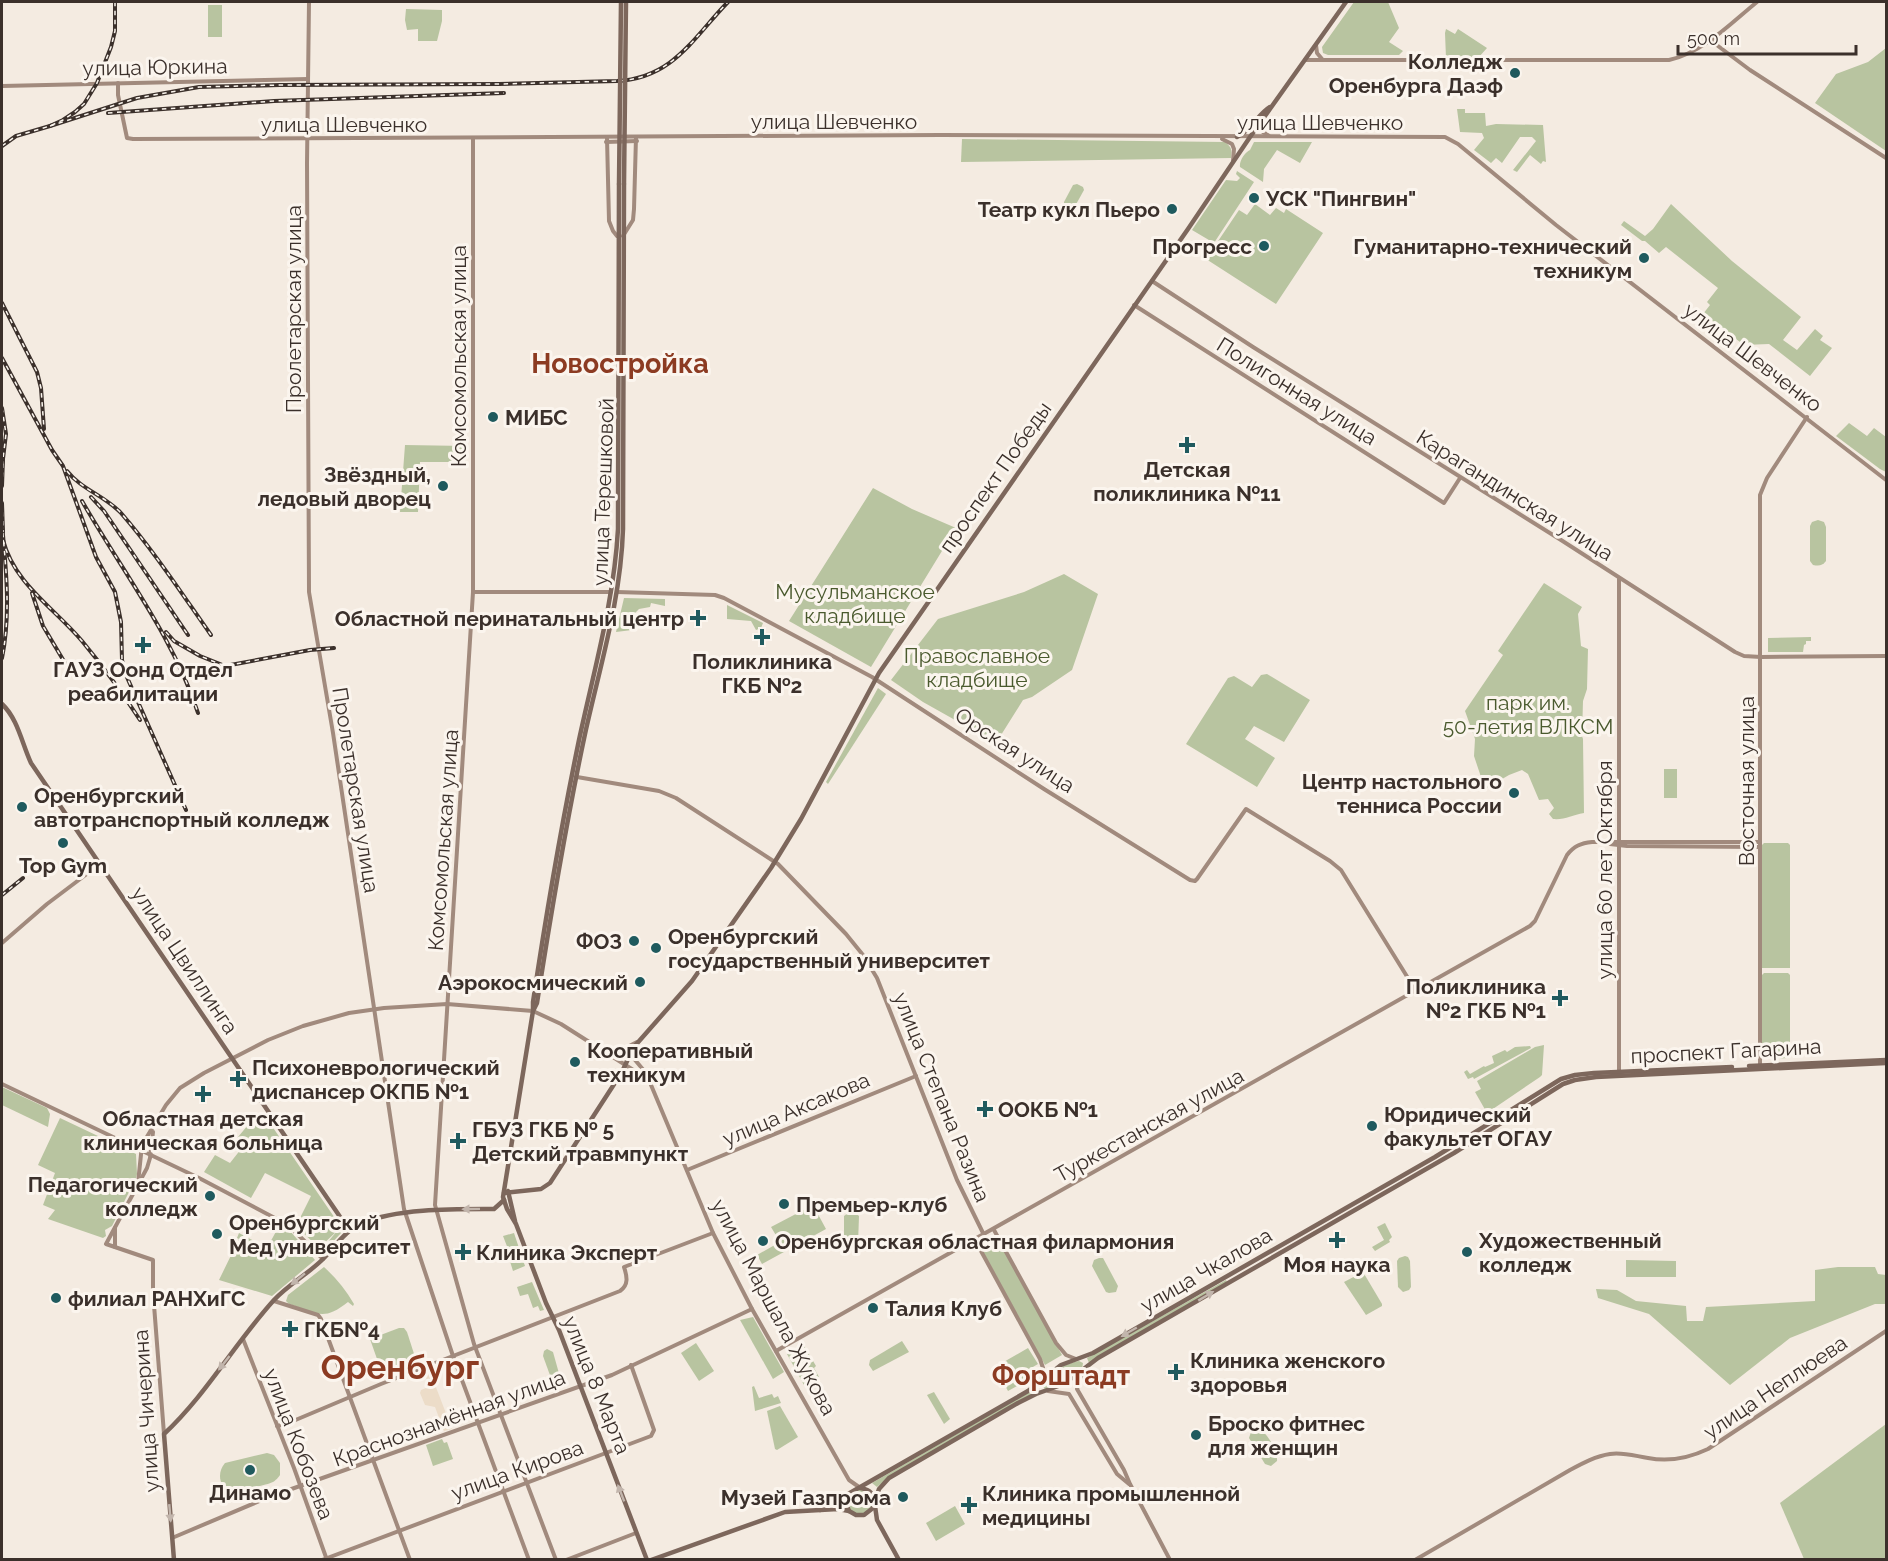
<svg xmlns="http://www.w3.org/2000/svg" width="1888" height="1561" viewBox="0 0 1888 1561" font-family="Raleway,sans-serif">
<rect width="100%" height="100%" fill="#f4ebe1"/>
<g fill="#b8c4a0">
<path d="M1354,2h34l11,26 -10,14 14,9 -4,4h-71l-5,-2 -1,-6z"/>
<rect x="208" y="5" width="14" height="32"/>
<path d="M406,9l36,1v11l-5,20h-19v-12l-11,1 -2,-10z"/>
<path d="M1446,29l9,5 3,-5 29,19 -9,10h-32l-1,-25z"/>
<path d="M1886,48v103l-71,-48 21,-29 32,-12z"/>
<path d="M1457,109h8v4h20l1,13 10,-2 47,1 3,37 -3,-1 -2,3 -11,-9 -13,17 -4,-2 23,-29 -4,-4h-12l-18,26 -6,-5 -5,5 -17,-13 10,-12 -2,-5 -22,-1z"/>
<path d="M962,139l263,3c7,5 7,9 6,16l-270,4z"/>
<path d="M1254,142h58l-12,21 -23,-13 -13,19 -1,13 -23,-15c-1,-6 5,-15 10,-17z"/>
<path d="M1237,171l17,11 -40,61 -22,-13 34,-50 11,1 3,-3 -4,-4z"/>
<path d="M1077,184l6,3 1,3 -10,18 -2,1 -8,-4v-3l9,-17z"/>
<path d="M1255,204l15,11 6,-7 8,5 2,-4 37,24 -47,71 -70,-45 33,-49 8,5z"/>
<path d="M1671,204l61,57 69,56 -18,23 14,10 18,-21 8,7 -3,4 12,8 -22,28 -41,-32 -25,1 -41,-31 7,-9 -3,-3 11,-14 -52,-41 -7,6 -14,-12h-3l-21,-16 3,-4 21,15 8,-7z"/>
<path d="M1849,423l18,13 7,-8 12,9v35l-6,-3 -44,-33z"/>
<path d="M405,445l61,1 -1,16h-45l-2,50h-18z"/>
<path d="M873,488l39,21 44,19 -85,139 -82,-46z"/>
<path d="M1818,520l6,2 2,5v34c-4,5 -7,5 -13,4l-3,-4v-35l2,-4z"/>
<path d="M1064,574l34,20 -26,76 -40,27 -9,3 -27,43 -73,-41 -32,-22 47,-61 86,-27z"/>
<path d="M1544,583l38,24 -4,7 3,32 7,3 -1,40 -4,12 -1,35 1,3 1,74c-12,2 -19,7 -31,6l-4,-5 5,-6 -6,-9 -9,1 -11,-26 -6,-4 -13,5 -24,14 -11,-33 1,-17 -10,-28 38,-56 -5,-4z"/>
<path d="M624,598l41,1v7l-14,-3 -1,4 -11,2 -6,6 -1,15 -16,2z"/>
<path d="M727,605l36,18 -2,5 -5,2 -5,-9 -24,-2z"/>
<path d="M1811,637v4h-5v3l-2,1 -1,7h-35v-14z"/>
<path d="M1267,674l43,26 -26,42 -30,-16 -9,13 30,19 -18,29 -71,-43 42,-66 6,-2 18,11 9,-12z"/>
<path d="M878,688l8,6 -58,90 -2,-2z"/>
<rect x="1664" y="769" width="13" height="29"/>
<path d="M1764,843h24l2,2v123h-28v-123z"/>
<path d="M1764,973h24l2,2v83l-24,1 -4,-6v-78z"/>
<path d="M1544,1045l-2,30 -2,2 -53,36 -12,-21 6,-3 -4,-8 58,-34z"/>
<path d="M1530,1046l1,2 -57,31 -1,-2 -5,2 -4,-7 3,-2 3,4 14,-8 1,1 9,-4 -2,-7 13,-6 2,2 8,-5z"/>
<path d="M2,1087l45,21 3,6 -2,13 -46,-22z"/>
<path d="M263,1113l78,114 -3,2 3,4 -11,12 -3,-2 10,-12 -18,17 -23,-22 15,-30 -46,-23 -14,25 -47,-26 11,-17 15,8 11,-14 -8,-6 20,-24z"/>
<path d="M60,1118l76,36 1,20 -1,4 -24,48 -7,4 1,6 -3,2 -55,-19 7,-9 -12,-5 12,-32 -17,-8z"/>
<path d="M813,1205l13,24 -64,35 -5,-9 23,-13 -9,-15z"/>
<path d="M848,1213h7l4,3 -1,28 -1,3 -6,2 -5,-2 -2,-3v-28z"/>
<path d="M1385,1223l7,14 -3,3 1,2 -15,9 -3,-4 12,-7 -7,-13z"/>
<path d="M279,1226l12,6 24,28 -43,36 -53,-16 20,-41 -2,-1 2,-5 28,15z"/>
<path d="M514,1233l11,33 -12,5 -5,-16 2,-1 -7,-18z"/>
<path d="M998,1240l64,115 -17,10 -64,-117z"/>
<path d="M1405,1256l3,1 2,4 1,26 -2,3 -6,2 -5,-5 -1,-26 2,-3z"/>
<path d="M1099,1258h4l15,28 -2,6 -7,1 -3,-1 -14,-26 2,-6z"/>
<path d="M1626,1260l50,1v16h-50z"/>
<path d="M324,1267c12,11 22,23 30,37l-1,2 -5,-4c-25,20 -31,11 -59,2l-3,-3 2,-6z"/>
<path d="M1838,1267h37l3,7 8,1v29h-11l-85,34 -60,47 -81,-71 -51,-16 -2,-9 21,1 19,11 50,5 1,15h16l3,-14 109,-6v-31z"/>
<path d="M1363,1272l19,32v2l-16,9 -22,-33z"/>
<path d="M1226,1280l1,2 -129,74 -9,7 -2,-5z"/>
<path d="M532,1282l12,28 -4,1 -2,-5 -5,2 -5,-14 -8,2 -3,-9z"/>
<path d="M753,1317l31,55 -11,7 -33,-59z"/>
<path d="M399,1328h5l3,4 9,28 -3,4 -30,12 -13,-37z"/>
<path d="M902,1341l7,11 -36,19 -4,-6 1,-5z"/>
<path d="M696,1343l18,28 -15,10 -18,-28z"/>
<path d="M803,1344l13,22 -2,2 5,9 -15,8 -17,-31z"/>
<path d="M1028,1348l10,16 -12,7 4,8 -22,12 -13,-24z"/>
<path d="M547,1349l6,3 7,25 -3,3 -6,-2 -8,-22 1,-5z"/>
<path d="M1079,1361l4,2 -1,6 -19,13 -18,7 -3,-3c2,-14 24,-22 37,-25z"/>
<path d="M754,1386l5,12 13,-4 2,4 4,-2 3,7 -26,8 -3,-24z"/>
<path d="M1036,1388l2,4 -147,83 -14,12 -5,-4z"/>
<path d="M934,1392l16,27 -6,5 -17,-29z"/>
<path d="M780,1406l18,31 -21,13 -2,-1 -8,-38z"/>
<path d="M1886,1424v135h-82l-24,-56z"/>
<path d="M1257,1428c10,3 21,24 20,33l-6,5 -6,-2 -16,-26 2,-6z"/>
<path d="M442,1439l2,4 3,-1 6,17 -20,7 -7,-21z"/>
<path d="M267,1453l7,2 6,8v12c-1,2 -5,6 -7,7 -6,3 -31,8 -38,9 -16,0 -19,-18 -10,-28z"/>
<circle cx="860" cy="1502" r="12"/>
<path d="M955,1506l10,18 -29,17 -10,-18z"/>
</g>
<path fill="#ecdcc8" d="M429,1369l23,60 -8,2 -9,-24 -10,-2 -5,-12 1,-3 5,-2 2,-4 -4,-13z"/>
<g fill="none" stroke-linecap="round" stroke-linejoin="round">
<g stroke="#a18a7d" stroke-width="4">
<path d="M309,2l-2,161 2,429 24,141 71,476 49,147 76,204"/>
<path d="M1710,40l40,30 136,88"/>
<path d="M1316,45l1,8 5,6"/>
<path d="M1305,60h364c35,-8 62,-37 88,-58"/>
<path d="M118,83v12l9,43 6,1 807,-4 505,2 13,7 98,81 330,255"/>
<path d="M2,86l306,-7"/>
<path d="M1261,123l2,9 6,4"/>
<path d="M473,138v454l-38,613 39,139 82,216"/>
<path d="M607,138l2,83 4,10 4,5"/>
<path d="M1222,139l10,5 2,5 -1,12"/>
<path d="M606,142l31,-1"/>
<path d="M623,236l10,-16 1,-11 2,-72"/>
<path d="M1152,281l101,66 308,193 174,112 9,4 17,1 125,-1"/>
<path d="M1134,305l310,198 16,-25"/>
<path d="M1619,579v493"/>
<path d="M473,592h138"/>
<path d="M617,592l98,3 9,3 148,79 172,112 146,91 5,1 2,-2 49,-70 84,52 11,9 75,121"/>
<path d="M577,777l82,14 17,7 102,66 68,70 17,21 14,23 80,202 27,55"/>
<path d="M1610,844l17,2 133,1"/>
<path d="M2,943l45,-39 53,-40"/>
<path d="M612,1055l25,-13"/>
<path d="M616,1057l14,-3 16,19 67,160 39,76 97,171 10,7"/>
<path d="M1760,1066v-571l7,-17 40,-61"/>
<path d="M2,1084l197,94 89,47 35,34"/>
<path d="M153,1132l-3,26 -3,10 -41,76 47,16v32l11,142"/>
<path d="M687,1170l229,-94"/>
<path d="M138,1183l4,-38 24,-40 14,-17 24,-15 64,-33 35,-14 46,-13 35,-5 63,-4 86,7 28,13 88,56"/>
<path d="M115,1228v19"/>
<path d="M994,1230l62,113 10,12 10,4"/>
<path d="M975,1240l65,119 3,9 -1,11"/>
<path d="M274,1301l44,14 3,4 89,241"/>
<path d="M243,1339l51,129 33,92"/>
<path d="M776,1351l754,-425 5,-5 32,-66c7,-9 14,-12 25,-13h168"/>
<path d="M1084,1370l-7,19 47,81 6,14 40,76"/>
<path d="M1048,1391l21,3 48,80 12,10"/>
<path d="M277,1426l9,-2 95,-40 239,-93c9,-6 7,-15 4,-24l89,-34"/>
<path d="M172,1538l97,-41 343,-122 140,-66"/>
<path d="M322,1560l329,-124 3,-6 -23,-65"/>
<path d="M566,1560l70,-27"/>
<path d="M1415,1560l155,-90c13,-7 26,-14 40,-16 13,-2 25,2 38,4 20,4 41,0 60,-9l178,-118"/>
</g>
<g stroke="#7d675c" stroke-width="4.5">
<path d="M1237,137c15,-7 20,-22 33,-30"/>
<path d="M624,184l-1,345c-2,70 -23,137 -38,205 -19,89 -34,179 -48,269l-4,8 -30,186 4,12 9,15 30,79 13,27 88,230"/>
<path d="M2,704c16,15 20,40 29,59l318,467"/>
<path d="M533,1009v-7c13,-87 28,-175 46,-262 15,-70 35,-139 39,-211l1,-345"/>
<path d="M1749,1066l137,-6"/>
<path d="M508,1191l7,30"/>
<path d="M504,1193l37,-4 9,-6 72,-111 11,-24 59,-67 79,-113 30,-49 78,-146 309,-444 62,-92 96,-135"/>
<path d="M860,1488c8,1 12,4 15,12"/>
<path d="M846,1495v8l3,8"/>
<path d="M875,1506l2,14 22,40"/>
<path d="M820,1510l208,-119 33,-26 32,-12 342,-196 126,-78 14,-4 19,-2 138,-6"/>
<path d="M174,1560l-10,-126c42,-39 71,-91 110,-134 15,-16 34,-26 49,-41 13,-13 22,-29 40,-36 34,-15 93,-14 131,-14l10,-9"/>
<path d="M651,1560l134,-48 53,-3 11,2 7,4h8l9,-7 6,-19 10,-11 129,-75 18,-9 28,-10 34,-26 356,-205 109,-69 12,-4 21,-3 290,-14"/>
</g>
<defs>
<g id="rail">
<path d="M108,113l166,-12 230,-8"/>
<path d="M50,126l87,-28 62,-11 81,-2 219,-1 118,-3c56,-3 76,-43 111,-79"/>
<path d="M2,146l14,-10 34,-10 13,-6 12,-8 9,-8 13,-21 14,-36 4,-16v-29"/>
<path d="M2,303l35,69 4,16 3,41"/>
<path d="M2,358l50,92 11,16 33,91 19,35 6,30 1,38 4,15 60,135"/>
<path d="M2,408l4,26 -4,33"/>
<path d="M67,471c14,18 38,25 54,42 33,38 61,81 90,122"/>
<path d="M2,486l1,-27"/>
<path d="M91,497l13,14 84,124"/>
<path d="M82,501c40,70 91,135 116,212"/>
<path d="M2,503l1,29"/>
<path d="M2,524c4,44 9,90 0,134"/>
<path d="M3,540c11,43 51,68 79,101 20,24 41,53 58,79"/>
<path d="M32,593l11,33 25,42"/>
<path d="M166,632l8,9 26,15 25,10 85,-16 24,-2"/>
<path d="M2,895l21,-17"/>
</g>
</defs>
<use href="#rail" stroke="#3b302b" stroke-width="4"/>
<use href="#rail" stroke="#fbf5ee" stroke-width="1.5" stroke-dasharray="4.5" stroke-linecap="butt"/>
<g stroke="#7d675c" stroke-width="4.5">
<path d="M619,184l2,-182"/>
<path d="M624,184l2,-182"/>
</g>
</g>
<defs><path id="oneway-solid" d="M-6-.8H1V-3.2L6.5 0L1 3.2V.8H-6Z" transform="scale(1.5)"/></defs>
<g fill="#c2b5ac">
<use href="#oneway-solid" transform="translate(471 1209) rotate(179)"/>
<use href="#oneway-solid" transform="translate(298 1279) rotate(141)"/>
<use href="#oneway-solid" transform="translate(1206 1296) rotate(-31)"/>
<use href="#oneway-solid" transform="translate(1129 1332) rotate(150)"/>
<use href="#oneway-solid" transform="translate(224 1363) rotate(128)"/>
<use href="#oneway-solid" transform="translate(621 1493) rotate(-111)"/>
<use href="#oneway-solid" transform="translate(170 1513) rotate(85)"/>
</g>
<g fill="#1f5a5e" stroke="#fbf5ee" stroke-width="2">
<circle cx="1515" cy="73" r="6"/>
<circle cx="1254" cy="198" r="6"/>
<circle cx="1172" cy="209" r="6"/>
<circle cx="1264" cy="246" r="6"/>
<circle cx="1644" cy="258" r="6"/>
<circle cx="493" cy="417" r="6"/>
<path d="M1184 436h6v6h6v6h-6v6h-6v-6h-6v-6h6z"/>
<circle cx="443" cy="486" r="6"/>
<path d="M695 609h6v6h6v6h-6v6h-6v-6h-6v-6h6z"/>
<path d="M759 628h6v6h6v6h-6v6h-6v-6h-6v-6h6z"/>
<path d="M140 636h6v6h6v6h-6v6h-6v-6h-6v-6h6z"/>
<circle cx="1514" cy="793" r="6"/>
<circle cx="22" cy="807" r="6"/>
<circle cx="63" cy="843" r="6"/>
<circle cx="634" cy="941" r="6"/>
<circle cx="656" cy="948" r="6"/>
<circle cx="640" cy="982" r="6"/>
<path d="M1557 989h6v6h6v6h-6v6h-6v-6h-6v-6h6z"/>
<circle cx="575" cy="1062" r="6"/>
<path d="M235 1070h6v6h6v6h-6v6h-6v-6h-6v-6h6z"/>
<path d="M200 1085h6v6h6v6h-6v6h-6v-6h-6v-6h6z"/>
<path d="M982 1100h6v6h6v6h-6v6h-6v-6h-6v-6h6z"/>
<circle cx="1372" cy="1126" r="6"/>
<path d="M455 1132h6v6h6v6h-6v6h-6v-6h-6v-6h6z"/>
<circle cx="210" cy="1196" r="6"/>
<circle cx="784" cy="1204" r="6"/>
<circle cx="217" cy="1234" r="6"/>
<path d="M1334 1231h6v6h6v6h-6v6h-6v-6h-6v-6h6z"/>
<circle cx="763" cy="1241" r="6"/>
<path d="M460 1243h6v6h6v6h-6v6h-6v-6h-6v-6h6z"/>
<circle cx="1467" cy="1252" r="6"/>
<circle cx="56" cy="1298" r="6"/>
<circle cx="873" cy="1308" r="6"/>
<path d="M287 1320h6v6h6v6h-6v6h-6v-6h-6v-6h6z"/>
<path d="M1173 1363h6v6h6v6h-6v6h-6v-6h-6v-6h6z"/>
<circle cx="1196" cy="1435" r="6"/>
<circle cx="250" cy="1470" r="6"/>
<circle cx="903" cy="1497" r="6"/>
<path d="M966 1496h6v6h6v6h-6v6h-6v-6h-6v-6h6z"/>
</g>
<g text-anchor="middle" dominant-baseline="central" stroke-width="6" stroke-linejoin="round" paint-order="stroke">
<g font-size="21" font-weight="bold" fill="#3b302b" stroke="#fbf5ee" text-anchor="start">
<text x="1503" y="61" text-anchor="end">Колледж<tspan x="1503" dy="24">Оренбурга Даэф</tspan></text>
<text x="1266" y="198">УСК "Пингвин"</text>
<text x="1160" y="209" text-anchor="end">Театр кукл Пьеро</text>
<text x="1252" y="246" text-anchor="end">Прогресс</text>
<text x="1632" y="246" text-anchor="end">Гуманитарно-технический<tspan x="1632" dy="24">техникум</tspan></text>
<text x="505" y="417">МИБС</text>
<text x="1187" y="469" text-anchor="middle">Детская<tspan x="1187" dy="24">поликлиника №11</tspan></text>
<text x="431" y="474" text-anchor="end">Звёздный,<tspan x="431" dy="24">ледовый дворец</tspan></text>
<text x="684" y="618" text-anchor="end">Областной перинатальный центр</text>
<text x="762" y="661" text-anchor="middle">Поликлиника<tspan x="762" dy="24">ГКБ №2</tspan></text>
<text x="143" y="669" text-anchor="middle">ГАУЗ Оонд Отдел<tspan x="143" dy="24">реабилитации</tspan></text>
<text x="1502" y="781" text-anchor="end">Центр настольного<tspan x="1502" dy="24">тенниса России</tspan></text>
<text x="34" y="795">Оренбургский<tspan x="34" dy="24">автотранспортный колледж</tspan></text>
<text x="63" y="865" text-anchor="middle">Top Gym</text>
<text x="668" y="936">Оренбургский<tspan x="668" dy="24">государственный университет</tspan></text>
<text x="622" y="941" text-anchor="end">ФОЗ</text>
<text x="628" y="982" text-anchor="end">Аэрокосмический</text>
<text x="1546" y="986" text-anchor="end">Поликлиника<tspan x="1546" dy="24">№2 ГКБ №1</tspan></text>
<text x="587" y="1050">Кооперативный<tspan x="587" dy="24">техникум</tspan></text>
<text x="252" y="1067">Психоневрологический<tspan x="252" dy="24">диспансер ОКПБ №1</tspan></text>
<text x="998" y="1109">ООКБ №1</text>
<text x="1384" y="1114">Юридический<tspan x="1384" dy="24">факультет ОГАУ</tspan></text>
<text x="203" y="1118" text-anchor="middle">Областная детская<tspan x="203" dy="24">клиническая больница</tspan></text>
<text x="472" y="1129">ГБУЗ ГКБ № 5<tspan x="472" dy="24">Детский травмпункт</tspan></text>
<text x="198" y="1184" text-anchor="end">Педагогический<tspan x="198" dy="24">колледж</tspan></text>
<text x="796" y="1204">Премьер-клуб</text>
<text x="229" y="1222">Оренбургский<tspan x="229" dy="24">Мед университет</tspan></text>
<text x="1479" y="1240">Художественный<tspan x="1479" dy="24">колледж</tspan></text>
<text x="775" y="1241">Оренбургская областная филармония</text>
<text x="476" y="1252">Клиника Эксперт</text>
<text x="1337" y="1264" text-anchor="middle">Моя наука</text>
<text x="68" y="1298">филиал РАНХиГС</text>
<text x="885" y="1308">Талия Клуб</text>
<text x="304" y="1329">ГКБ№4</text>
<text x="1190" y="1360">Клиника женского<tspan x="1190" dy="24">здоровья</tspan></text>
<text x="1208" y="1423">Броско фитнес<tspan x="1208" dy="24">для женщин</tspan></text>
<text x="250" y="1492" text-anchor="middle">Динамо</text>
<text x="982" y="1493">Клиника промышленной<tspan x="982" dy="24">медицины</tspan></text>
<text x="891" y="1497" text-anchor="end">Музей Газпрома</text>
</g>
<g font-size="21" fill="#3b302b" stroke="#fbf5ee">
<text transform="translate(155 67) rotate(-1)">улица Юркина</text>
<text x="834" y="121">улица Шевченко</text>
<text x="1320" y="122">улица Шевченко</text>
<text x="344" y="124">улица Шевченко</text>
<text transform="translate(293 309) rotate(-90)">Пролетарская улица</text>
<text transform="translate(458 356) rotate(-90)">Комсомольская улица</text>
<text transform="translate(1753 357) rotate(37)">улица Шевченко</text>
<text transform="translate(1297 391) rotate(32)">Полигонная улица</text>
<text transform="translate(995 477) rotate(-55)">проспект Победы</text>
<text transform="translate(603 492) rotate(-88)">улица Терешковой</text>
<text transform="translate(1515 495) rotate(32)">Карагандинская улица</text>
<text transform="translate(1015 750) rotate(33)">Орская улица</text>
<text transform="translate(1746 781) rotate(-90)">Восточная улица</text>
<text transform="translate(356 790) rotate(81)">Пролетарская улица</text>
<text transform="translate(443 840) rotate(-86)">Комсомольская улица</text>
<text transform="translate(1604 870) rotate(-90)">улица 60 лет Октября</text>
<text transform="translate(185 960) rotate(56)">улица Цвиллинга</text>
<text transform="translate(1726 1051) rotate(-3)">проспект Гагарина</text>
<text transform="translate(942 1097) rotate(68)">улица Степана Разина</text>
<text transform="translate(796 1109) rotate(-23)">улица Аксакова</text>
<text transform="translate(1149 1125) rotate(-29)">Туркестанская улица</text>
<text transform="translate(1206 1270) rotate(-30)">улица Чкалова</text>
<text transform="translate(774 1307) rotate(62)">улица Маршала Жукова</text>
<text transform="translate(597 1385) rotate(68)">улица 8 Марта</text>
<text transform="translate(1775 1387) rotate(-34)">улица Неплюева</text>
<text transform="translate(146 1411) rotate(-94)">улица Чичерина</text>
<text transform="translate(449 1418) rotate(-20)">Краснознамённая улица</text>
<text transform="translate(299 1444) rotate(69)">улица Кобозева</text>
<text transform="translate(517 1470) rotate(-20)">улица Кирова</text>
</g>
<g font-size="21" fill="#4a5a2e" stroke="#fbf5ee">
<text x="855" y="591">Мусульманское<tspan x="855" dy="24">кладбище</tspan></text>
<text x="977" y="655">Православное<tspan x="977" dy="24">кладбище</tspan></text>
<text x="1528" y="702">парк им.<tspan x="1528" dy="24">50-летия ВЛКСМ</tspan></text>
</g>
<g font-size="27" font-weight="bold" fill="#8c3b22" stroke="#fbf5ee">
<text x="620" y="363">Новостройка</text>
<text x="1061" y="1375">Форштадт</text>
</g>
<g font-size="33" font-weight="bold" fill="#8c3b22" stroke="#fbf5ee">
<text x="400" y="1367">Оренбург</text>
</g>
</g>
<rect width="1888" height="1561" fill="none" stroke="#3b302b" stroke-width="6"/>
<path d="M1678 45v9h178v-9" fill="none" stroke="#3b302b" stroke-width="3"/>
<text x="1687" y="45" font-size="18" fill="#3b302b" stroke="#fbf5ee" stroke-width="4.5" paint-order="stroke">500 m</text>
</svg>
